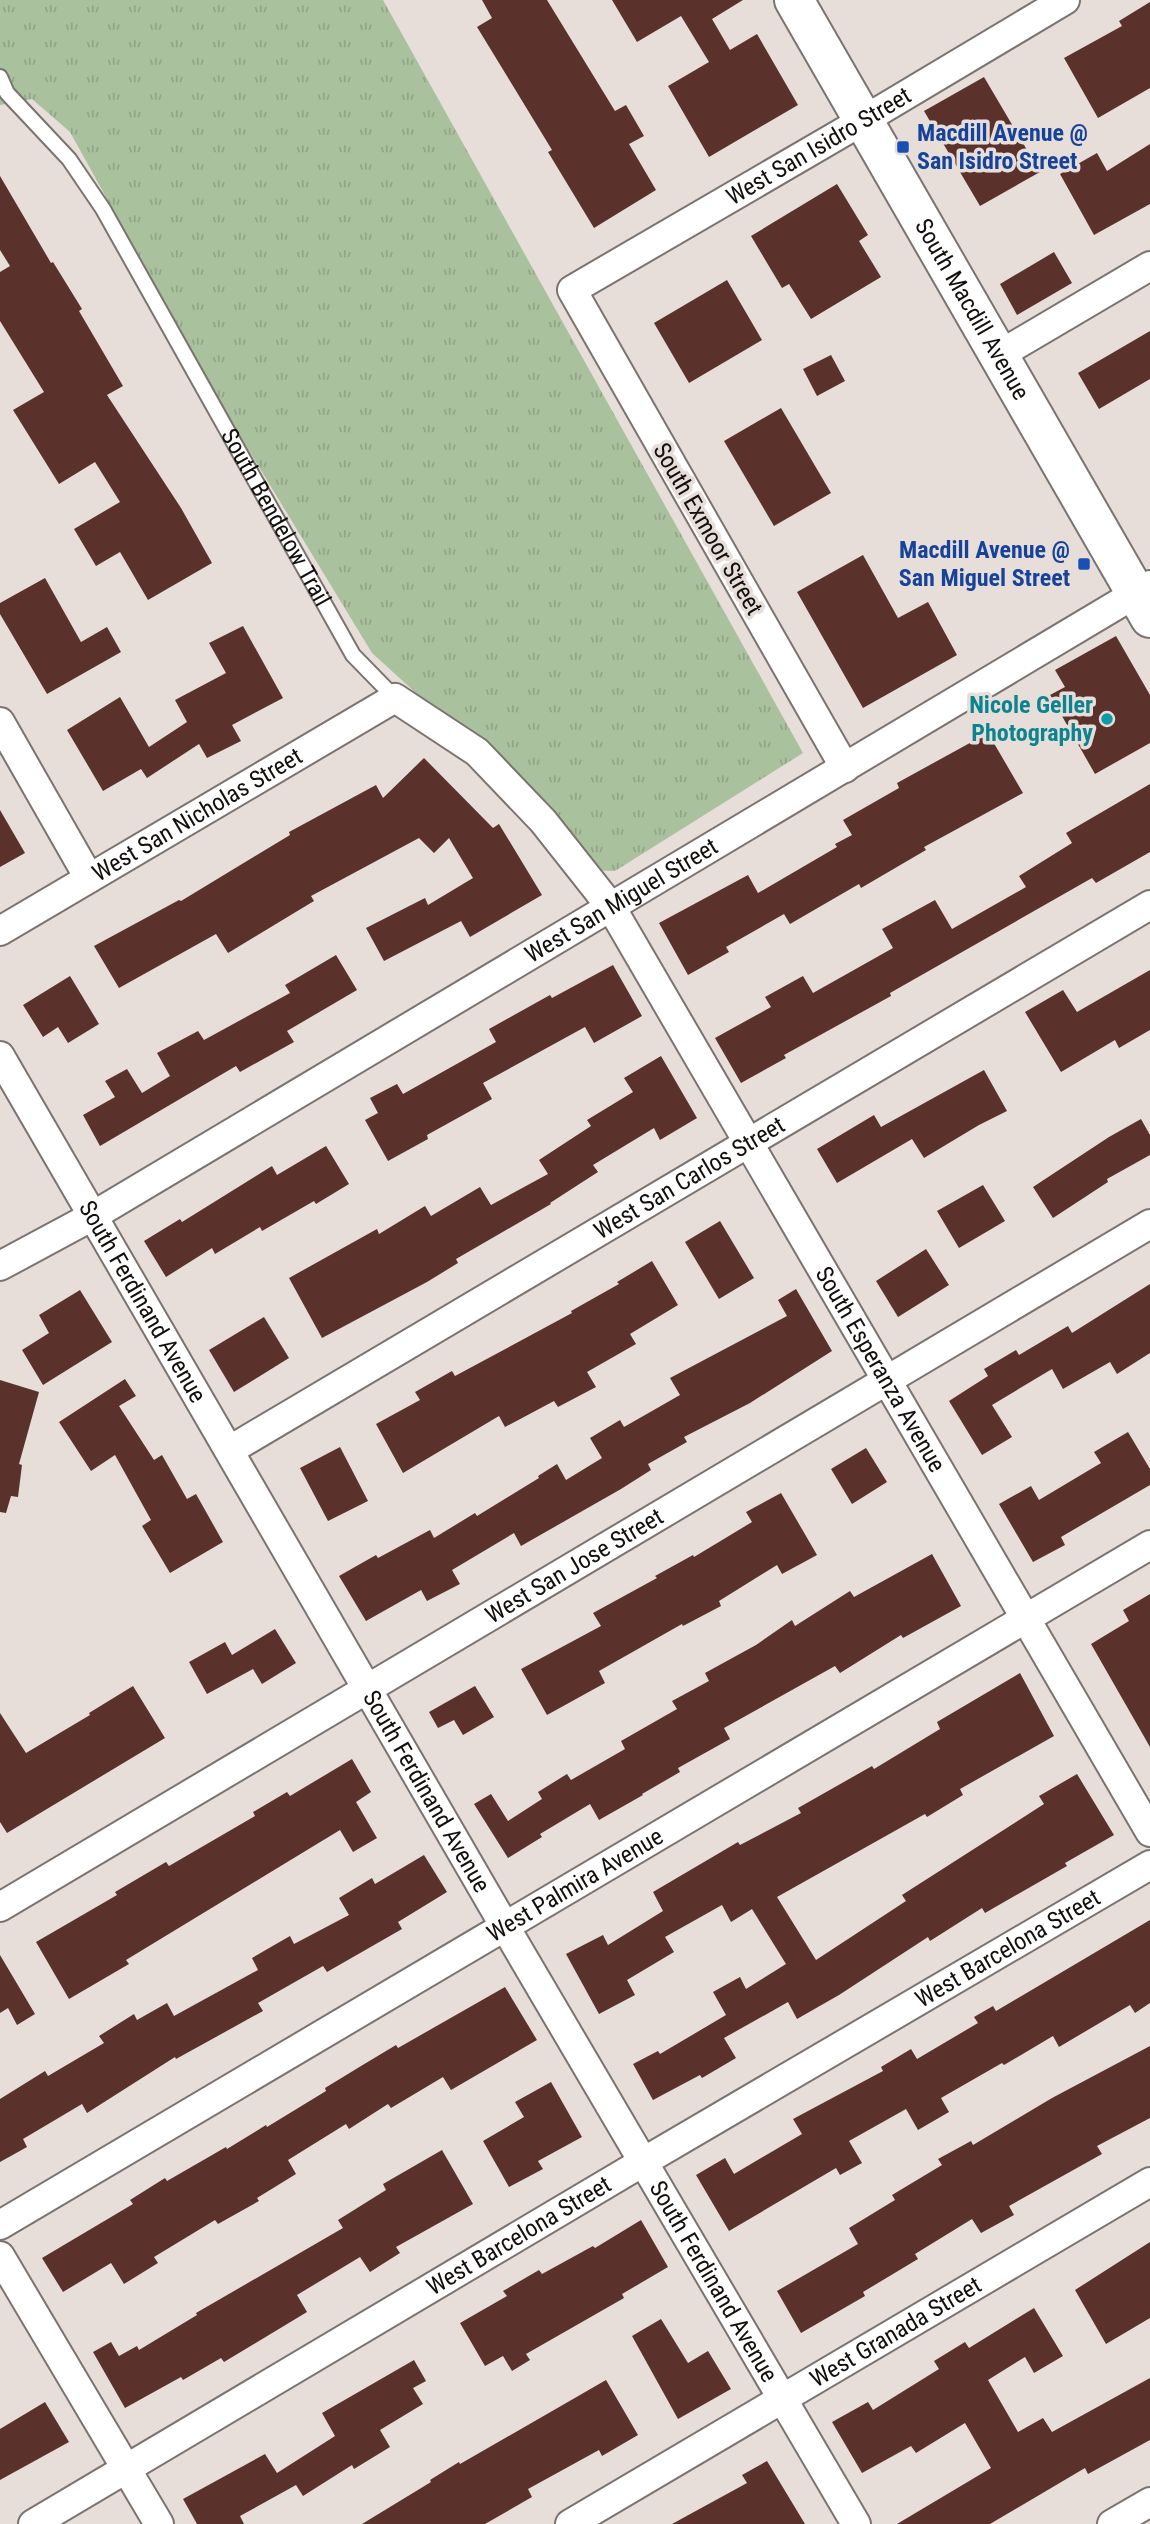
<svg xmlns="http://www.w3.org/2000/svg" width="1150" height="2524" viewBox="0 0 1150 2524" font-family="'Roboto Condensed',sans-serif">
<defs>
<pattern id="grass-tufts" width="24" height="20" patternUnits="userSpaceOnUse" patternTransform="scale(1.75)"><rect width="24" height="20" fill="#aac19e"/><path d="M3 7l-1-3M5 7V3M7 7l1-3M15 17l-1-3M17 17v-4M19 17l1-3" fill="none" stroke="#91a587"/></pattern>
</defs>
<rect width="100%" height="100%" fill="#e7deda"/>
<path fill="url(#grass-tufts)" d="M0,0h383l420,753 -188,118 -33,-1 -144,-157 -66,-60 -155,-255 -147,-266 -38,-33 -32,6z"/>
<g fill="#5b312c">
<path d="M482,0h65l68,111 11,-6 18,31 -15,8 27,46 -62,38 -46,-76 4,-2 -75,-123 15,-9z"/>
<path d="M612,0h131l-31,19 18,31 27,-16 41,71 -89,52 -41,-71 41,-24 -28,-46 -44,26z"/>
<path d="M1150,2v86l-52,30 -34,-60 58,-32 -3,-5z"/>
<path d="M984,77l56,95 -60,34 -56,-95z"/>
<path d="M1150,144v60l-56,31 -34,-61 37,-21 10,18z"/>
<path d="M0,176l51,87 2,-1 29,47 -3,2 44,75 -16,9 74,113 31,55 -64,37 -28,-48 -24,14 -22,-37 46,-27 -25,-40 -36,22 -46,-74 31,-18 -44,-71v-49l10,-6 -10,-16z"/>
<path d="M837,184l31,51 -9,6 22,36 -70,42 -22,-35 -7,4 -31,-52z"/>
<path d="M1054,252l18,31 -55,32 -17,-31z"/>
<path d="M727,280l35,60 -73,43 -35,-60z"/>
<path d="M1150,331v48l-51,30 -21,-36z"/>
<path d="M831,355l14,26 -28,15 -14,-27z"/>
<path d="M781,408l50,85 -57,33 -50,-85z"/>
<path d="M863,555l35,63 30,-16 29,53 -94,53 -66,-116z"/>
<path d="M45,578l36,64 26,-15 14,25 -74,42 -47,-80v-11z"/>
<path d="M243,626l40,72 -51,27 9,16 -34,17 -8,-14 -52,34 -6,-9 -38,22 -36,-61 53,-33 29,50 38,-25 -12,-22 51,-27 -17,-30z"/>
<path d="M1116,636l34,59v48l-55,31 -45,-79 15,-8 -10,-17z"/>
<path d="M988,733l35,60 -99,54 2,3 -65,38 -2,-4 -69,40 -6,-10 -58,33 3,5 -41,23 -29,-52 89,-48 10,18 79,-46 -2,-3 17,-9 -9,-15 56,-32 -2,-5z"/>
<path d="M424,758l69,70 6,-4 43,71 -72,42 -9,-16 -77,40 -18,-33 59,-30 3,7 45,-27 -24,-40 -15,15 -15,-15 -108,58 3,5 -86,52 -12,-19 -97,54 -25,-42 85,-46 2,1 109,-66 -1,-3 87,-47 7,13z"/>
<path d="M1150,784v68l-54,31 -4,-5 -202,115 1,3 -107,59 2,3 -45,25 -26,-45 56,-31 -6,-10 38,-21 10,17 80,-45 -11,-19 53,-29 17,29 74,-42 -7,-11 53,-33 -6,-10z"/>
<path d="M0,810l25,43 -25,14z"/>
<path d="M336,955l21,35 -70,41 7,11 -54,30 -4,-6 -136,80 -17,-31 32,-18 -10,-16 22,-12 15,24 28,-17 -13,-23 41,-22 6,9 86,-47 -5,-8z"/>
<path d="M613,965l29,51 -48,27 -9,-16 -102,56 9,16 -65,36 1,4 -40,22 -23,-41 13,-7 -8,-15 27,-14 6,10 93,-52 -7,-13 61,-34 2,3z"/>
<path d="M1150,970v60l-31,18 -4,-8 -54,32 -36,-60 38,-22 14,22z"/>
<path d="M70,976l29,48 -31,19 -10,-16 -15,10 -20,-32z"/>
<path d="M661,1056l36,62 -37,22 -6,-12 -61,37 5,7 -48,31 1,1 -95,55 2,4 -31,19 -105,56 -33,-60 88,-49 2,5 46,-28 6,10 49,-29 11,18 57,-31 -9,-14 52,-34 -4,-6 46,-28 -9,-14z"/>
<path d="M984,1070l23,41 -28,14 -55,33 -12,-19 -75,44 -20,-34 57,-34 7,12z"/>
<path d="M1141,1119l9,16v20l-43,24 1,3 -55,36 -20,-31 76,-50z"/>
<path d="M326,1146l23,38 -33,20 -2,-3 -52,30 -2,-4 -45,27 -3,-6 -46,29 -22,-36 36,-22 2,3 90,-56 5,9z"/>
<path d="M983,1185l22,36 -46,27 -22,-37z"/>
<path d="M720,1221l34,57 -35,21 -34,-57z"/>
<path d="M926,1249l23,36 -51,32 -22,-36z"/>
<path d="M652,1261l26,44 -48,29 6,10 -49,28 9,15 -38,20 -4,-6 -49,26 -6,-11 -96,57 -27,-49 44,-24 -5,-8 37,-21 3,5 117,-63 -1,-2 48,-27 -2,-2z"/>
<path d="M1150,1284v69l-33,21 -7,-12 -47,27 -11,-20 -60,36 20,32 -30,18 -33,-54 39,-25 -4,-7 32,-19 3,5 49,-29 4,7z"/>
<path d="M796,1289l36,62 -82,52 -66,34 3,5 -39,22 3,6 -30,19 -100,57 -7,-13 -62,37 8,14 -33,17 -6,-11 -55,31 -27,-45 37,-21 2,3 52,-28 4,8 41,-25 2,3 62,-38 -1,-2 19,-12 9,16 36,-22 -12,-20 30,-18 4,7 56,-32 -10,-17 117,-62 -9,-16z"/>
<path d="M80,1290l32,52 -69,43 -21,-35 27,-17 -10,-18z"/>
<path d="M264,1317l25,41 -55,34 -25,-42z"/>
<path d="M125,1379l11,17 -17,10 35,54 8,-5 25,44 9,-5 27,48 -53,31 -28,-47 9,-6 -36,-65 -24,16 -32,-49z"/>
<path d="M0,1380l39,12 -20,72 3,1 -4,32 -7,-1 -5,17 -6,-1z"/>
<path d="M1128,1432l22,37v16l-89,52 4,8 -32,17 -34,-58 32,-18 8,14 62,-37 -7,-11z"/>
<path d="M340,1447l28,54 -40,20 -28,-53z"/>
<path d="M866,1448l21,34 -35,22 -21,-35z"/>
<path d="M781,1493l36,62 -35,19 -5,-9 -58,36 2,5 -38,20 -1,-2 -83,47 6,12 -58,32 -26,-46 80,-43 -8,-13 64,-35 -2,-2 38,-21 1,2 58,-35 -6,-10z"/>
<path d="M932,1554l29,52 -58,32 -2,-3 -61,38 -5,-7 -111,62 6,11 -52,29 2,4 -38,22 1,1 -44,25 -9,-16 -50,30 2,3 -34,21 -34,-54 17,-10 17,27 34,-22 -4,-7 29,-18 4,6 54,-31 -4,-8 56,-32 -5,-8 37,-20 -4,-8 51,-28 36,-25 3,6 55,-35 4,6z"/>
<path d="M1150,1594v153l-59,-103 38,-23 -6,-11z"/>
<path d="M275,1629l21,34 -34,21 -9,-15 -46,25 -18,-32 36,-20 7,13z"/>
<path d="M1020,1673l34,63 -94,53 3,6 -36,22 -2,-3 -148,83 39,63 90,-59 -4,-6 142,-91 -5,-8 38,-22 37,61 -49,28 2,3 -82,47 -3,-5 -52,33 -2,-4 -89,58 -42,24 -9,-17 -64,36 12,20 -34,20 -2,-3 -47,25 -20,-36 25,-13 2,3 66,-39 -13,-23 27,-15 6,12 40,-25 -34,-55 -21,13 -9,-17 -57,32 9,15 -47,28 8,15 -36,19 -33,-60 37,-19 5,10 55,-34 -10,-19 85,-50 2,3 61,-32 -3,-5 74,-42 2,3 66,-40 -3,-7z"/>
<path d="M133,1686l32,52 -158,95 -7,-11v-109l26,40 64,-38 -1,-2z"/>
<path d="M475,1686l19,31 -31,18 -9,-15 -16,8 -9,-16z"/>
<path d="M352,1759l19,33 -15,10 21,36 -24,14 -13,-22 -214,130 3,4 -60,35 -33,-57 81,-47 -2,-3 51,-30 3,4 86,-50 -2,-4 34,-20 3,4z"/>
<path d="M424,1855l23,37 -49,30 4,7 -75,43 -4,-6 -65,37 5,8 -87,48 -1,-2 -88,56 -5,-9 -59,35 4,8 -27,15v-63l45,-28 3,5 56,-33 -5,-7 35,-22 3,6 30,-17 7,13 84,-46 -6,-12 38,-22 4,8 55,-29 -10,-17 33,-20 3,6z"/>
<path d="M1150,1920v83l-15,10 -5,-8 -71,42 -6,-11 -49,29 -2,-2 -61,35 8,14 -31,18 -12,-21 -57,32 13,22 -22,12 -4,-7 -107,63 -33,-56 29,-17 9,16 68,-40 -9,-15 90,-48 -2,-4 30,-18 6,10 61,-36 -4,-6 19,-11 3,5z"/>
<path d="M0,1955l35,59 -18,11 -9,-17 -8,5z"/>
<path d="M505,1987l32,53 -86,50 -8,-13 -52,31 -3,-4 -39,25 -3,-5 -58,36 8,14 -39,24 2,3 -41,23 -3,-4 -61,37 4,6 -34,21 -13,-21 -48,29 -21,-34 91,-54 -3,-4 35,-22 2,3 59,-34 1,2 39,-24 1,2 59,-36 -1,-3 36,-22 35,-21 2,3z"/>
<path d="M1150,2046v72l-53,28 5,8 -93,52 5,9 -33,18 -9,-14 -57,35 3,5 -55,33 2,4 -64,37 -24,-42 81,-47 -9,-16 46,-28 -3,-5 50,-30 -4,-6 33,-18 2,4 79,-47z"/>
<path d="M551,2082l31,55 -44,24 5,8 -34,18 -26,-46 41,-24 -9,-15z"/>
<path d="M442,2150l31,54 -77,43 4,6 -30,19 -10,-15 -63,38 10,17 -83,50 -3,-4 -38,22 -2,-3 -56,31 -32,-56 18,-10 8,14 18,-10 2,4 58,-35 -1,-2 147,-85 -5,-8 48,-30 -3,-6z"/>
<path d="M641,2220l27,47 -46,27 2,4 -98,56 4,6 -18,11 -9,-15 -18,10 -25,-43 47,-27 -4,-5 36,-21 3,4 51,-28 2,2z"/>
<path d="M1150,2242v76l-44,26 -31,-54z"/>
<path d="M1034,2308l29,48 -29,17 -9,-16 -37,23 30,52 25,-14 9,14 98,-54v62l-62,34 -3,-6 -95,56h-93l94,-56 -26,-45 -49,30 -5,-7 -49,27 -30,-51 36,-20 5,8 66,-41 -5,-8 31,-19 4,6z"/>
<path d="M661,2319l27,44 20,-12 23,38 -53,30 -46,-83z"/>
<path d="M414,2360l12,21 -13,7 10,16 -43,26 10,17 -36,22 -2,-4 -49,31 -7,-11 -56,31 4,8h-47l-14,-25 82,-45 12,19 58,-37 -13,-23z"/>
<path d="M606,2380l32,55 -36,21 -3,-6 -71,39 4,8 -47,27h-123l69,-42 -1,-2 29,-18 1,2z"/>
<path d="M45,2402l24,40 -69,38v-51z"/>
<path d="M767,2461l38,63h-133l75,-41 -5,-8z"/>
</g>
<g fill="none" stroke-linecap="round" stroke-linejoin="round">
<defs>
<g id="lane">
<path id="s1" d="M0,77l7,16 62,66 34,50 250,446 42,43"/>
</g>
<g id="street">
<path d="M999,355l151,-89"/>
<path d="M0,722l89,156"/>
<path id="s2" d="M845,768l-273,-478 292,-170 201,-120"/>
<path id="s3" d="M0,931l395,-233 82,54 66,69 68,86 539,925"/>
<path id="s4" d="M0,1056l504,869 352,599"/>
<path id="s5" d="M0,1266l91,-49 1059,-632"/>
<path id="s6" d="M230,1450l920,-545"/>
<path id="s7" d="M0,1907l1150,-683"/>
<path id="s8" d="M0,2225l1150,-680"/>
<path d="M0,2256l159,268"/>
<path id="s9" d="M33,2524l610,-362 507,-297"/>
<path id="s10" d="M570,2524l580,-342"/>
<path d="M1112,2524l38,-22"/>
</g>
<g id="secondary">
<path id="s11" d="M794,0l356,618"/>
</g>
</defs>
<use href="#lane" stroke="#7b736f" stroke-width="18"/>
<use href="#street" stroke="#7b736f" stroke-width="32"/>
<use href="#secondary" stroke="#7b736f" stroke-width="42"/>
<use href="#lane" stroke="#fff" stroke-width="14"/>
<use href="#street" stroke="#fff" stroke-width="28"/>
<use href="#secondary" stroke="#fff" stroke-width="38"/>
</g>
<g fill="#1a4fb4" stroke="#e7deda" stroke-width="2.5">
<rect x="896" y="140" width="14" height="14" rx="3.5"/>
<rect x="1077" y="557" width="14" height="14" rx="3.5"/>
</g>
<circle fill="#0f9aa8" stroke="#e7deda" stroke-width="2.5" cx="1107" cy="719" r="7"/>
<g text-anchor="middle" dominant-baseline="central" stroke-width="7" stroke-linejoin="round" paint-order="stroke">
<g font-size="24" font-weight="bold" fill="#164399" stroke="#e7deda" text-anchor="start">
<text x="917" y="133">Macdill Avenue @<tspan x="917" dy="28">San Isidro Street</tspan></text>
<text x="1070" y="550" text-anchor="end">Macdill Avenue @<tspan x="1070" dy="28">San Miguel Street</tspan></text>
</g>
<g font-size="24" fill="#120f0d" stroke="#e7deda">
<text stroke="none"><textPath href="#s2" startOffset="836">West San Isidro Street</textPath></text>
<text stroke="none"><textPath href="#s11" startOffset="357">South Macdill Avenue</textPath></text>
<text stroke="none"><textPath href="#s1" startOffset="522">South Bendelow Trail</textPath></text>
<text transform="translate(708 529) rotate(60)">South Exmoor Street</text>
<text stroke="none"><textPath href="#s3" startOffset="229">West San Nicholas Street</textPath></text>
<text stroke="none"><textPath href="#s5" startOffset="721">West San Miguel Street</textPath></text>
<text stroke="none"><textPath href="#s6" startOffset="534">West San Carlos Street</textPath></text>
<text stroke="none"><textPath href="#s4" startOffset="284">South Ferdinand Avenue</textPath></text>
<text stroke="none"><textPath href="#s3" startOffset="1297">South Esperanza Avenue</textPath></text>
<text stroke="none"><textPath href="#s7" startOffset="668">West San Jose Street</textPath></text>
<text stroke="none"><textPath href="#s4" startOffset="850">South Ferdinand Avenue</textPath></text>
<text stroke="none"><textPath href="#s8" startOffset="668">West Palmira Avenue</textPath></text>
<text stroke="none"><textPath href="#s9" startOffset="1132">West Barcelona Street</textPath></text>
<text stroke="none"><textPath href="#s9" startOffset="565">West Barcelona Street</textPath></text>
<text stroke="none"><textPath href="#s4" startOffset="1418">South Ferdinand Avenue</textPath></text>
<text stroke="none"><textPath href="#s10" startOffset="378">West Granada Street</textPath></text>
</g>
<g font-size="24" font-weight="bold" fill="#0d838f" stroke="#e7deda" text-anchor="end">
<text x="1093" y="705">Nicole Geller<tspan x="1093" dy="28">Photography</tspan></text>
</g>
</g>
</svg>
